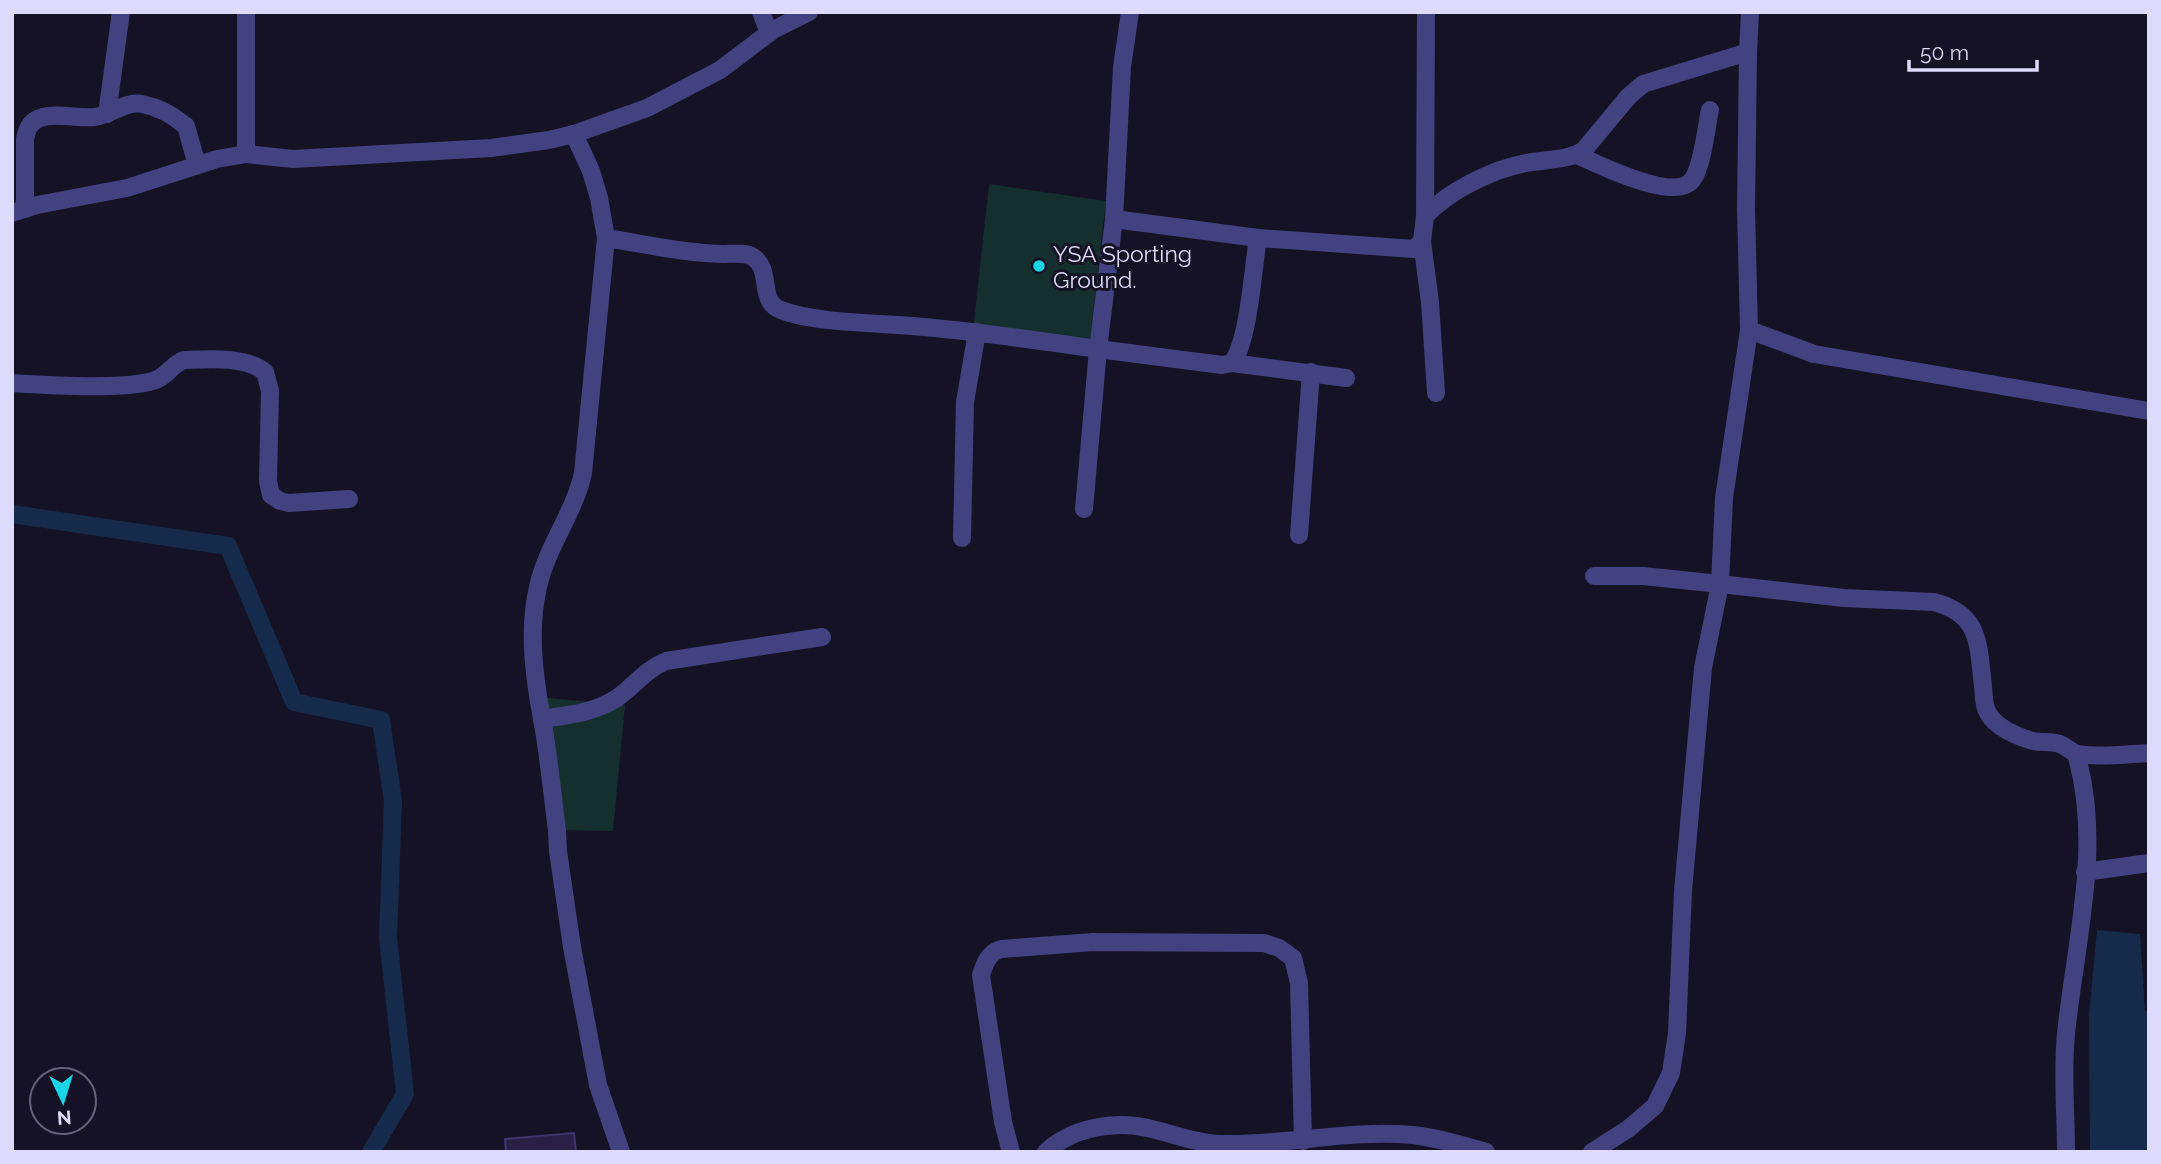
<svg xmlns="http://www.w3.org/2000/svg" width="2161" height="1164" viewBox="0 0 2161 1164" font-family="Raleway,sans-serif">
<rect width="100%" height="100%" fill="#151225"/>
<g fill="#152f2e">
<path d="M989,184l117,17 -17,148 -116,-18z"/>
<path d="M537,697l88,8 -12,126 -56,-1z"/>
</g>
<path fill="#162b4b" d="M2097,930l43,4 5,77h4v141h-59l-1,-136z"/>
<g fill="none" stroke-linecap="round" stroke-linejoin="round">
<path stroke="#162b4b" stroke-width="18" d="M12,514l216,32 66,156 87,18 12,81 -5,137 17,156 -34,58"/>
</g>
<path fill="#272044" stroke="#3f346e" stroke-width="2" d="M574,1133l2,19h-70l-1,-13z"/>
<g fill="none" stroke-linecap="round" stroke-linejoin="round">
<g stroke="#434280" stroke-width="18">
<path d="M246,12v142"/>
<path d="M761,12l8,21"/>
<path d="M107,114l14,-102"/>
<path d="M574,134l73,-26 73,-38 53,-40 36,-18"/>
<path d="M1577,155c21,9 99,49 116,24 10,-15 13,-51 17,-69"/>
<path d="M25,209v-70c2,-9 4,-17 15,-21 17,-6 37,1 55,-1 16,-2 30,-16 47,-13 16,3 32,12 44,22l11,39"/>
<path d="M12,213l25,-8 90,-17 90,-29 29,-5 47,5 198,-11 58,-8 25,-6 17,37 8,27 7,40 -23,235c-9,41 -36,73 -45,114 -10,43 -4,89 4,132 7,36 10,74 15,111l1,21 14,96 26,138 23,67"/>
<path d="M1425,216l1,-204"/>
<path d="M1114,219l144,19"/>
<path d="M606,238c39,6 77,15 116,16 10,0 23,-2 31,3 20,13 4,44 28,53 33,13 96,13 132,16 62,5 123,14 185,23l16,-130 8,-152 8,-55"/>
<path d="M1422,241l8,61 6,91"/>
<path d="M1749,330l65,24 335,57"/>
<path d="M1232,363l114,15"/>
<path d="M12,383c32,2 120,8 146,-4 10,-5 15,-15 26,-19 24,-1 61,-4 81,12l5,19 -2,90 3,14 9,6 9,2 60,-4"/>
<path d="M1084,509l14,-160 124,16 10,-2c17,-22 21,-96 26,-125l156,11 8,-8 3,-25c24,-25 67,-47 101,-53 20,-4 41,-2 58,-13l44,-53 15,-13 105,-32 2,-40"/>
<path d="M1299,535l12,-163"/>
<path d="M962,538l3,-136 12,-70"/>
<path d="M1594,576h49l77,8 4,-86 25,-168 -3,-121 2,-157"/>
<path d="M542,719c26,-4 52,-6 75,-21 17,-12 29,-29 49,-37l156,-24"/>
<path d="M2085,872l64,-9"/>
<path d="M1011,1152l-8,-30 -22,-147c4,-12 7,-22 20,-26l92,-7 171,1 15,5 14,10 6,25 4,158"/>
<path d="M1046,1152c20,-19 46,-26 74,-27 33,-1 66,18 100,19 64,2 129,-15 193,-9 25,3 49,10 73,17"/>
<path d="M1592,1152l36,-23 27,-23 16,-33 6,-40 6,-142 20,-223 17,-84 124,14 90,4c47,12 44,43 49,84 1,9 0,19 5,27 7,14 30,24 45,28 9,2 18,0 27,3 6,2 12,9 18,10 19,4 51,0 71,-1"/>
<path d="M2066,1152c0,-39 -4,-79 0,-118 9,-91 37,-189 10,-280"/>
</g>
</g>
<circle fill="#19d5e8" stroke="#151225" stroke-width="2.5" cx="1039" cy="266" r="7"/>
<g text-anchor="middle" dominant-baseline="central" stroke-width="6" stroke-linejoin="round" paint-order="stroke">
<g font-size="23" fill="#dddafb" stroke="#151225" text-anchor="start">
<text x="1053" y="253">YSA Sporting<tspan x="1053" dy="26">Ground.</tspan></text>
</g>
</g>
<rect width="2161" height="1164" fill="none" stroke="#dddafb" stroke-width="28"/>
<g transform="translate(63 1101) rotate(176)"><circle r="33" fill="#151225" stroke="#65627b" stroke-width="2"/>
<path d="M0-5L12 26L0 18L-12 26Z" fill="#19d5e8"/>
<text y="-10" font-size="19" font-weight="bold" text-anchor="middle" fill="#dddafb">N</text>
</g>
<path d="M1909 60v10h128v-10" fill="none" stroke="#dddafb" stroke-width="3.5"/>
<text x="1920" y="60" font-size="21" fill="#dddafb" stroke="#151225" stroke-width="5" paint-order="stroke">50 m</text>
</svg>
